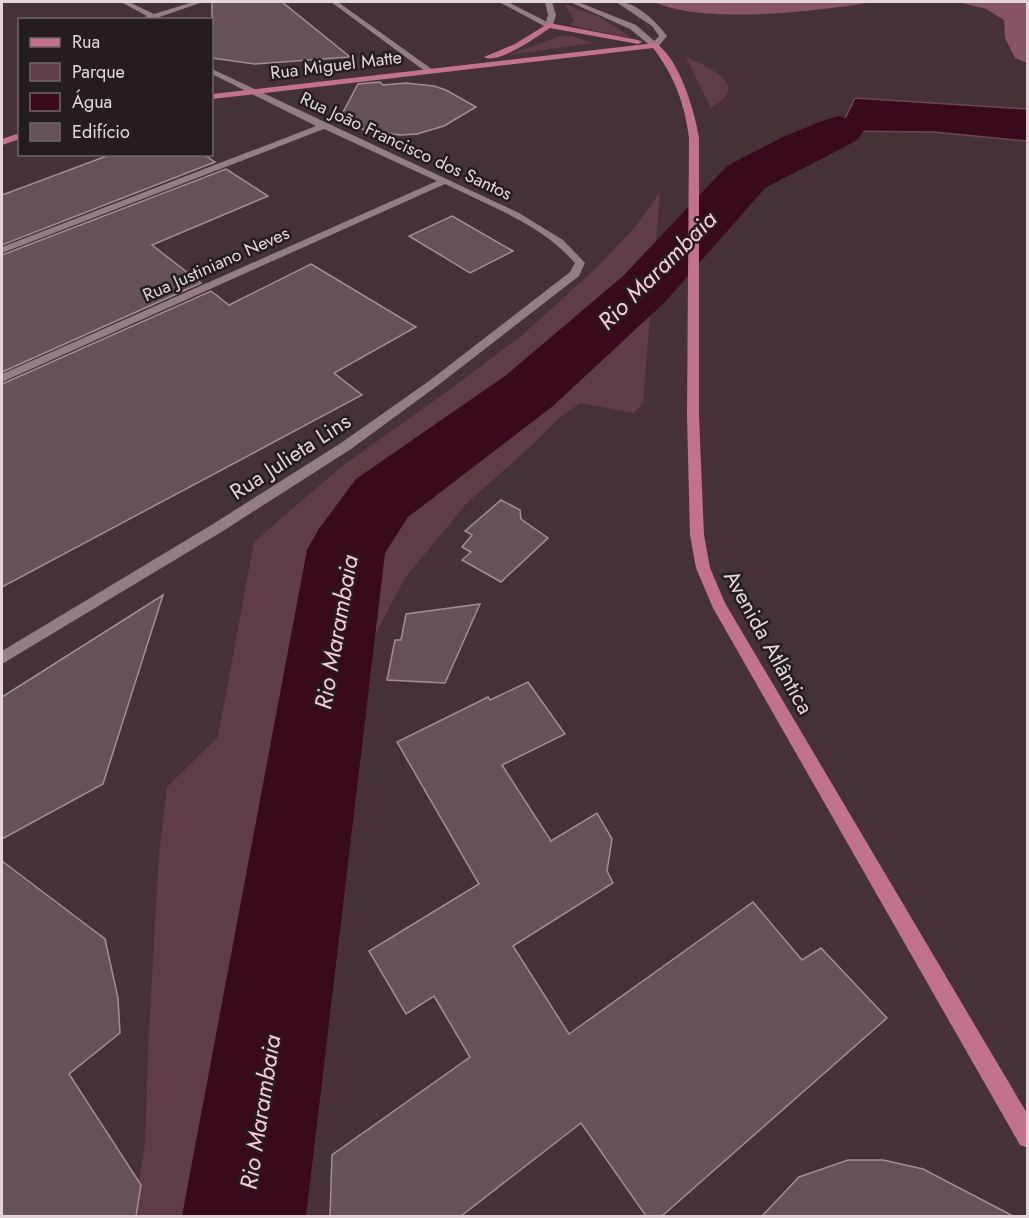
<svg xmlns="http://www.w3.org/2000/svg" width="1029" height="1218" viewBox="0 0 1029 1218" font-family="Jost,sans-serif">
<rect width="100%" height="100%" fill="#443237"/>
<g fill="#5f3d47">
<path d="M564,4l36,13 28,18v3l-58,-13 4,-5z"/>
<path d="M560,36h12l21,7 -85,12z"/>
<path d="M686,57c11,5 47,19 42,35 -2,7 -12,12 -17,16z"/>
<path d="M660,192l-17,211 -9,10 -54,-10 -21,15 -27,27 -66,59 -61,74 -45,84 -35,86 -17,159v124l-28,185h-146l11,-73 4,-113 10,-175 8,-68 51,-50 36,-195 87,-75 111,-79 74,-56 70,-64 40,-42z"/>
</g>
<g fill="#885363">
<path d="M654,2h220c-56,9 -169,23 -220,0z"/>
<path d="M958,2h69v61l-12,-5 -10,-20 -1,-18 -18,-11z"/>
</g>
<path fill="#380a1c" stroke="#6b4755" stroke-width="1.5" d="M855,98l172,11v32l-93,-9 -95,-1z"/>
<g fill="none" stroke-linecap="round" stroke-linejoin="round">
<path fill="#380a1c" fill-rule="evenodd" d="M839,116l17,5 8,10 -8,10 -91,47 -100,114 -112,104 -145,111 -23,36 -79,663h-124l125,-666 11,-20 38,-51 149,-103 118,-100 104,-110 56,-29 39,-16z"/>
</g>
<g fill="#655257" stroke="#a38d93" stroke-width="1.5">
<path d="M212,2h70l68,55 -95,7 -43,-6z"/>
<path d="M380,82l3,3 23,-2 28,3 12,4 30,17 -32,19 -27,8 -16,1 -30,-3 -12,-4 -18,-12 17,-32z"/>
<path d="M112,154h91l12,8 -213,83v-50z"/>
<path d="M226,169l42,27 -116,49 49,38 -199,89v-117z"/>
<path d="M452,216l61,35 -43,22 -61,-37z"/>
<path d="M311,264l105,63 -82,46 28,22 -360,192v-203l209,-93 18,14z"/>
<path d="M501,500l19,10 1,9 27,19 -47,44 -39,-22 9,-8 -9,-5 10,-12 -7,-4z"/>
<path d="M163,595l-60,189 -101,55v-142z"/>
<path d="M480,604l-35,79 -58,-3 8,-40h6l5,-26z"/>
<path d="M528,682l37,52 -63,31 49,76 46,-28 15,26 -5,32 6,12 -100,63 56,88 184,-132 49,58 19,-12 66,70 -225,198h-16l-65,-93 -120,93h-131l2,-61 138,-98 -36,-61 -28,18 -37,-63 110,-67 -82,-142 91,-45 2,3z"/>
<path d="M2,861l103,78 13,59 2,35 -51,41 72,111 -5,31h-134z"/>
<path d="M848,1160h35l40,9 90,47h-251l37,-39z"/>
</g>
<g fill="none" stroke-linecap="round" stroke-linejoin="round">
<path fill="#937e83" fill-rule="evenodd" d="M616,2c18,-2 41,20 51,34l-9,11 -7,-2 8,-9 -7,-10z"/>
<g fill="#937e83" fill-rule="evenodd">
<path d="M121,2h8l25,12 39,-12h10l-52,18h-12l8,-4z"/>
<path d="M331,2h7l95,68 -7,2z"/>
<path d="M499,2h9l45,23 -7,2z"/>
<path d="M212,69l307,144 44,27 22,23 -6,13 -142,110 -86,63 -128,82 -221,133v-13l211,-127 128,-81 88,-62 141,-109 5,-9c-33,-38 -85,-57 -130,-79l-443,198v-8l435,-193 -113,-52 -322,124v-6l314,-121 -104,-52z"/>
</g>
<g fill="#937e83" fill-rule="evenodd">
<path d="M545,2h7l4,13 -3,10 -4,2 -4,-2 3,-10z"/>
<path d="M570,2h8l58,23 23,20 -7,2 -22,-18z"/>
</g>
<g fill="#c2728d" fill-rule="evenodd">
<path d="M549,23l89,17 4,2 -4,2 -88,-16c-12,8 -52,37 -66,29l31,-13z"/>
<path d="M655,43c24,14 40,69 44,95v278l5,119 6,33 15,35 303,512v33l-8,-3 -307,-537 -17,-40 -6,-33 -3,-119 2,-278c-4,-34 -15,-63 -36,-90l-441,51v-5z"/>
<path d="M20,133v6l-18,6v-6z"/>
</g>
</g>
<g text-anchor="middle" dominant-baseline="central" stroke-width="5" stroke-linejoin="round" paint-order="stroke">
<g font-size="18" fill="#e2d6d9" stroke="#251c1f">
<text transform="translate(336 65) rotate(-7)">Rua Miguel Matte</text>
<text transform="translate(406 146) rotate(25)">Rua João Francisco dos Santos</text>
<text transform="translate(216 264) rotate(-24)">Rua Justiniano Neves</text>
</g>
<g font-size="22" fill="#e2d6d9" stroke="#251c1f">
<text transform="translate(290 456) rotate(-33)">Rua Julieta Lins</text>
<text transform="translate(769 642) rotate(61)">Avenida Atlântica</text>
</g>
<g font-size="24" font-style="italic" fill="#fdc8d7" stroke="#251c1f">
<text transform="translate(657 270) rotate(-45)">Rio Marambaia</text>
<text transform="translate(336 632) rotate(-80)">Rio Marambaia</text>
<text transform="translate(260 1112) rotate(-81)">Rio Marambaia</text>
</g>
</g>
<rect width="1029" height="1218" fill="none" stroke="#e2d6d9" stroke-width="6"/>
<rect x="18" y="18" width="195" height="138" fill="#251c1f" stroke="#716669" stroke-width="1.5"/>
<rect x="30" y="38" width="30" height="9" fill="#c2728d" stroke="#716669" stroke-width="1.5"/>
<text x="72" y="48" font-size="18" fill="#e2d6d9">Rua</text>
<rect x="30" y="63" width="30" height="18" fill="#5f3d47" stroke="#716669" stroke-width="1.5"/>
<text x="72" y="78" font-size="18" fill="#e2d6d9">Parque</text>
<rect x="30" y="93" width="30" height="18" fill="#380a1c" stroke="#716669" stroke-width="1.5"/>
<text x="72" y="108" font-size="18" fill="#e2d6d9">Água</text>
<rect x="30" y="123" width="30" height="18" fill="#655257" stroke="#716669" stroke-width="1.5"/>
<text x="72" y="138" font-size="18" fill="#e2d6d9">Edifício</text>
</svg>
